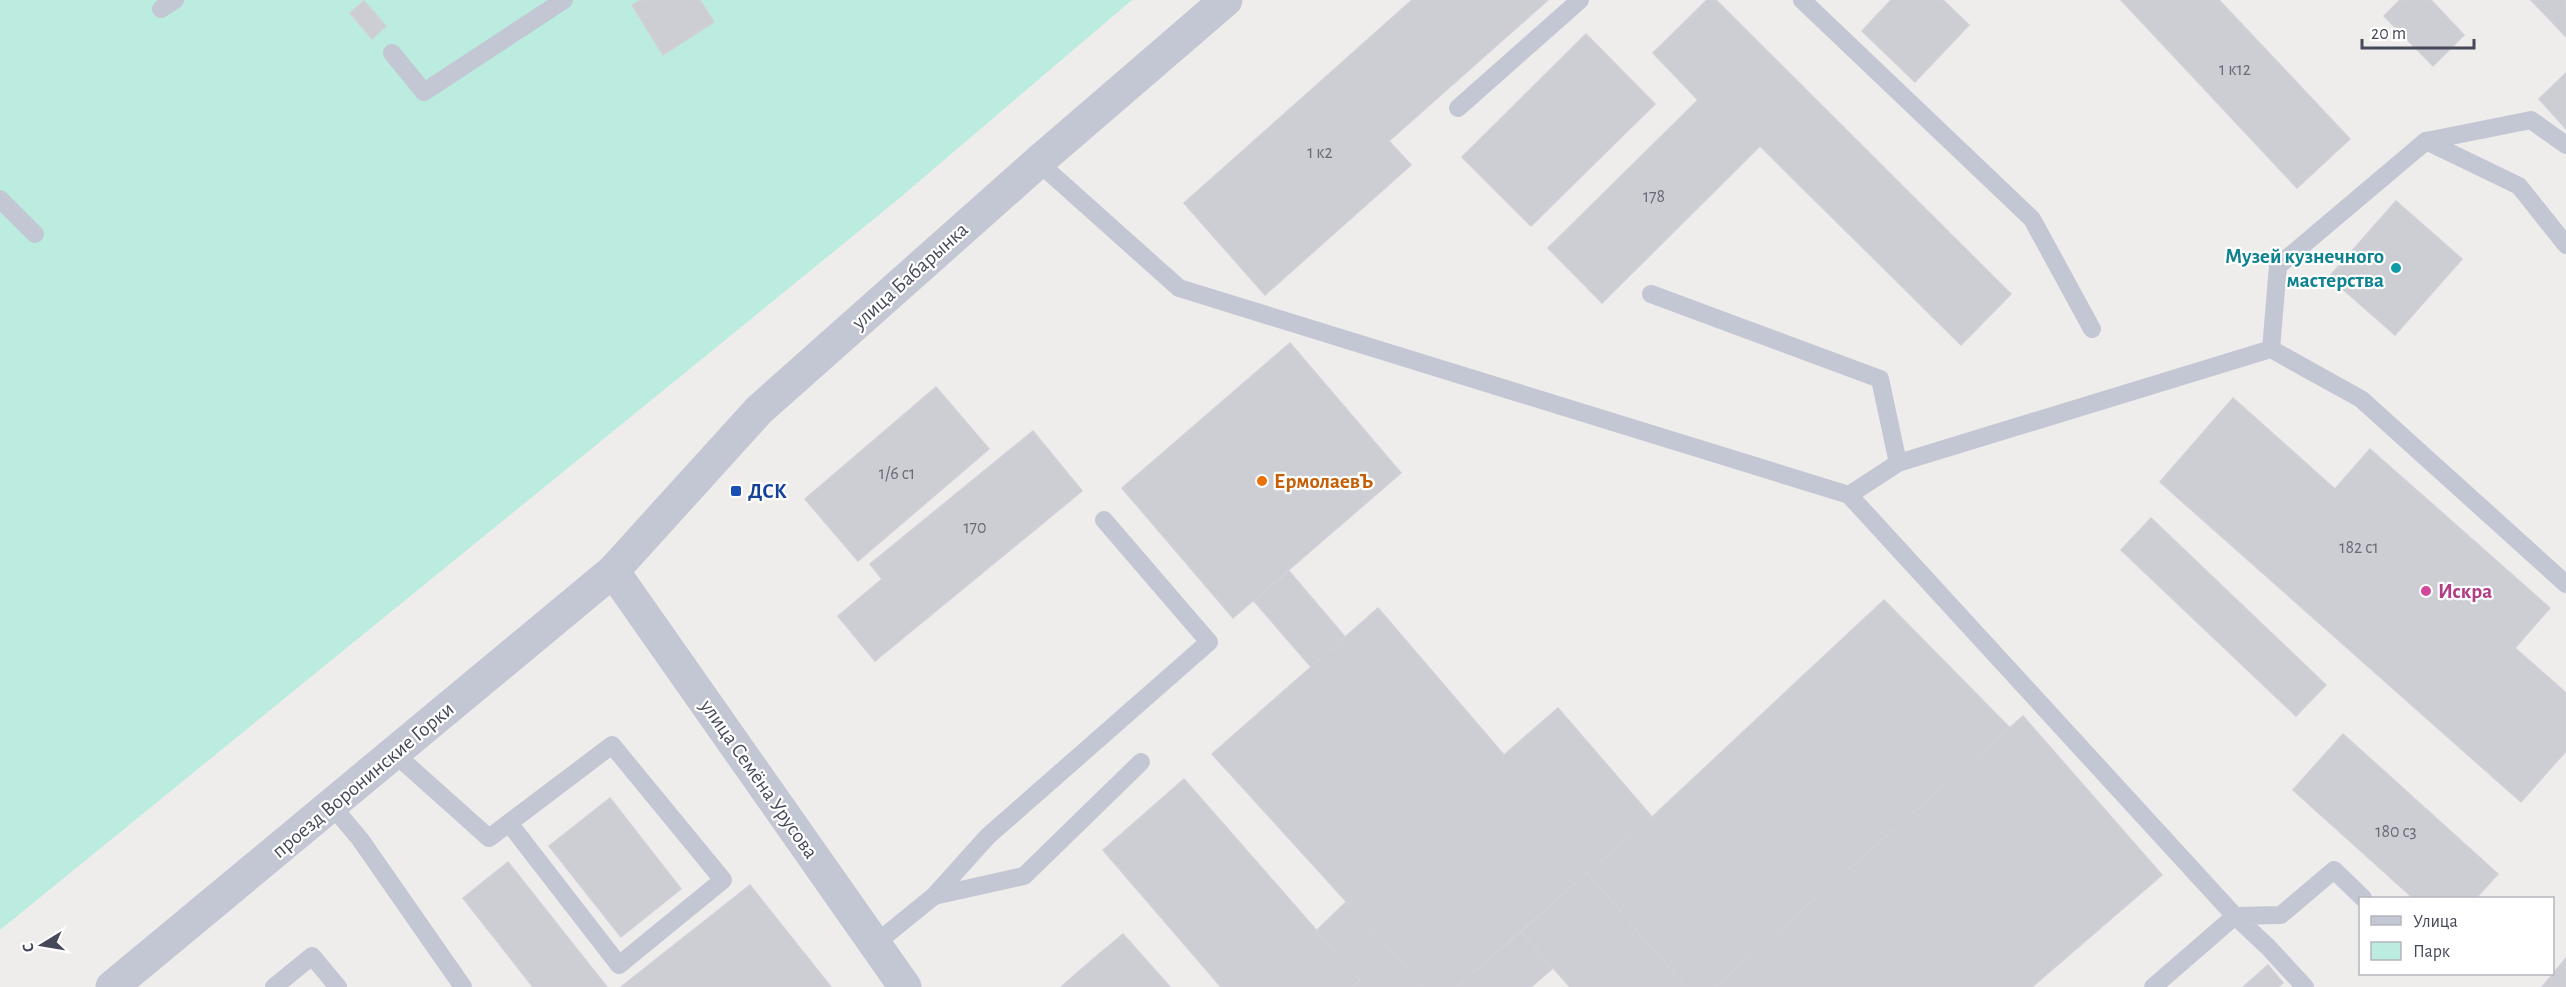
<svg xmlns="http://www.w3.org/2000/svg" width="2566" height="987" viewBox="0 0 2566 987" font-family="'Alegreya Sans',sans-serif">
<rect width="100%" height="100%" fill="#efedec"/>
<path fill="#bbecdf" d="M0,0h1132l-236,201 -896,729z"/>
<g fill="#cdcdd4" stroke="#d1d0d8" stroke-width="1.5">
<path d="M641,0h59l14,22 -51,33 -31,-50z"/>
<path d="M1412,0h136l-159,141 22,24 -146,130 -81,-92z"/>
<path d="M1707,0h9l295,294 -50,51 -201,-199 -158,157 -54,-55 150,-148 -45,-47z"/>
<path d="M1891,0h52l26,25 -54,57 -53,-51z"/>
<path d="M2121,0h98l131,139 -53,49z"/>
<path d="M2400,0h31l33,35 -31,31 -49,-50z"/>
<path d="M2531,0h35v37z"/>
<path d="M364,1l22,25 -14,13 -22,-26z"/>
<path d="M1586,34l69,70 -124,122 -69,-69z"/>
<path d="M2566,73v56l-27,-30z"/>
<path d="M2396,201l66,58 -67,76 -66,-58z"/>
<path d="M1290,343l111,130 -168,145 -111,-130z"/>
<path d="M936,387l53,62 -131,112 -53,-62z"/>
<path d="M2233,398l102,91 35,-40 180,159 -35,40 51,45v58l-45,51 -361,-320z"/>
<path d="M1033,431l49,60 -207,170 -37,-45 44,-37 -12,-15z"/>
<path d="M2151,518l175,167 -30,31 -175,-166z"/>
<path d="M1289,571l56,66 -34,30 -57,-66z"/>
<path d="M1884,600l126,128 -295,259h-29l-99,-114 65,-56z"/>
<path d="M1378,608l126,147 54,-47 94,109 -196,170h-32l-212,-233z"/>
<path d="M2023,716l139,159 -130,112h-317z"/>
<path d="M2343,734l155,140 -22,24h-63l-120,-108z"/>
<path d="M1184,779l176,201 -7,7h-132l-118,-137z"/>
<path d="M610,798l71,91 -60,48 -72,-91z"/>
<path d="M508,862l99,125h-74l-70,-89z"/>
<path d="M1587,873l99,114h-116l-49,-55z"/>
<path d="M750,885l81,102h-210z"/>
<path d="M1346,902l45,48 -31,30 -44,-49z"/>
<path d="M1521,932l32,36 -22,19h-75z"/>
<path d="M1123,934l47,53h-109l32,-28z"/>
<path d="M1391,950l33,37h-71l7,-7z"/>
<path d="M2566,958v29h-24z"/>
<path d="M2268,965l15,18 -5,4h-35z"/>
</g>
<g fill="none" stroke-linecap="round" stroke-linejoin="round">
<g stroke="#c3c6d3" stroke-width="18">
<path d="M1802,0l230,219 60,110"/>
<path d="M161,9l14,-9"/>
<path d="M392,53l32,39 140,-92"/>
<path d="M1458,108l122,-108"/>
<path d="M2426,141l105,-21 35,25"/>
<path d="M1038,162l141,126 670,207 386,421 -82,71"/>
<path d="M0,199l35,35"/>
<path d="M1651,294l229,85 18,84"/>
<path d="M2271,349l7,-83 148,-125 93,45 47,59"/>
<path d="M1849,495l49,-32 373,-114 90,50 205,185"/>
<path d="M395,754l94,84 123,-93 111,135 -104,85 -110,-142"/>
<path d="M332,806l28,33 103,148"/>
<path d="M934,896l90,-20 117,-114"/>
<path d="M875,944l59,-48 54,-60 221,-194 -105,-122"/>
<path d="M274,987l38,-31 26,31"/>
<path d="M2305,987l-37,-40 -33,-31 46,-1 53,-45 29,28"/>
</g>
<path stroke="#c3c6d3" stroke-width="33" d="M613,571l292,416"/>
<path stroke="#c3c6d3" stroke-width="33" d="M112,987l501,-416 146,-161 279,-248 188,-162"/>
</g>
<circle fill="#0f9aa8" stroke="#fff" stroke-width="2" cx="2396" cy="268" r="6"/>
<circle fill="#e8710a" stroke="#fff" stroke-width="2" cx="1262" cy="481" r="6"/>
<rect fill="#1a4fb4" stroke="#fff" stroke-width="2" x="730" y="485" width="12" height="12" rx="3"/>
<circle fill="#d1479c" stroke="#fff" stroke-width="2" cx="2426" cy="591" r="6"/>
<g text-anchor="middle" dominant-baseline="central" stroke-width="4.5" stroke-linejoin="round" paint-order="stroke">
<g font-size="18" fill="#686a78">
<text x="2235" y="70">1 к12</text>
<text x="1320" y="153">1 к2</text>
<text x="1654" y="197">178</text>
<text x="897" y="474">1/6 с1</text>
<text x="975" y="528">170</text>
<text x="2359" y="548">182 с1</text>
<text x="2396" y="832">180 c3</text>
</g>
<g font-size="21" font-weight="bold" fill="#0d838f" stroke="#fff" text-anchor="end">
<text x="2384" y="256">Музей кузнечного<tspan x="2384" dy="24">мастерства</tspan></text>
</g>
<g font-size="21" fill="#464959" stroke="#fff">
<text transform="translate(910 276) rotate(-42)">улица Бабарынка</text>
<text transform="translate(759 779) rotate(55)">улица Семёна Урусова</text>
<text transform="translate(363 780) rotate(-40)">проезд Воронинские Горки</text>
</g>
<g font-size="21" font-weight="bold" fill="#c56008" stroke="#fff" text-anchor="start">
<text x="1274" y="481">ЕрмолаевЪ</text>
</g>
<g font-size="21" font-weight="bold" fill="#164399" stroke="#fff" text-anchor="start">
<text x="748" y="491">ДСК</text>
</g>
<g font-size="21" font-weight="bold" fill="#b23c85" stroke="#fff" text-anchor="start">
<text x="2438" y="591">Искра</text>
</g>
</g>
<rect x="2359" y="897" width="195" height="78" fill="#ffffff" stroke="#b5b6bd" stroke-width="1.5"/>
<rect x="2371" y="916" width="30" height="9" fill="#c3c6d3" stroke="#b5b6bd" stroke-width="1.5"/>
<text x="2413" y="927" font-size="18" fill="#464959">Улица</text>
<rect x="2371" y="942" width="30" height="18" fill="#bbecdf" stroke="#b5b6bd" stroke-width="1.5"/>
<text x="2413" y="957" font-size="18" fill="#464959">Парк</text>
<g transform="translate(42 945) rotate(259)" stroke="#ffffff" stroke-width="4.5" paint-order="stroke">
<path d="M0-4.5L10 22L0 15L-10 22Z" fill="#464959"/>
<text y="-9" font-size="16" font-weight="bold" text-anchor="middle" fill="#464959">С</text>
</g>
<path d="M2362 39v9h112v-9" fill="none" stroke="#464959" stroke-width="3"/>
<text x="2371" y="39" font-size="18" fill="#464959" stroke="#ffffff" stroke-width="4.5" paint-order="stroke">20 m</text>
</svg>
